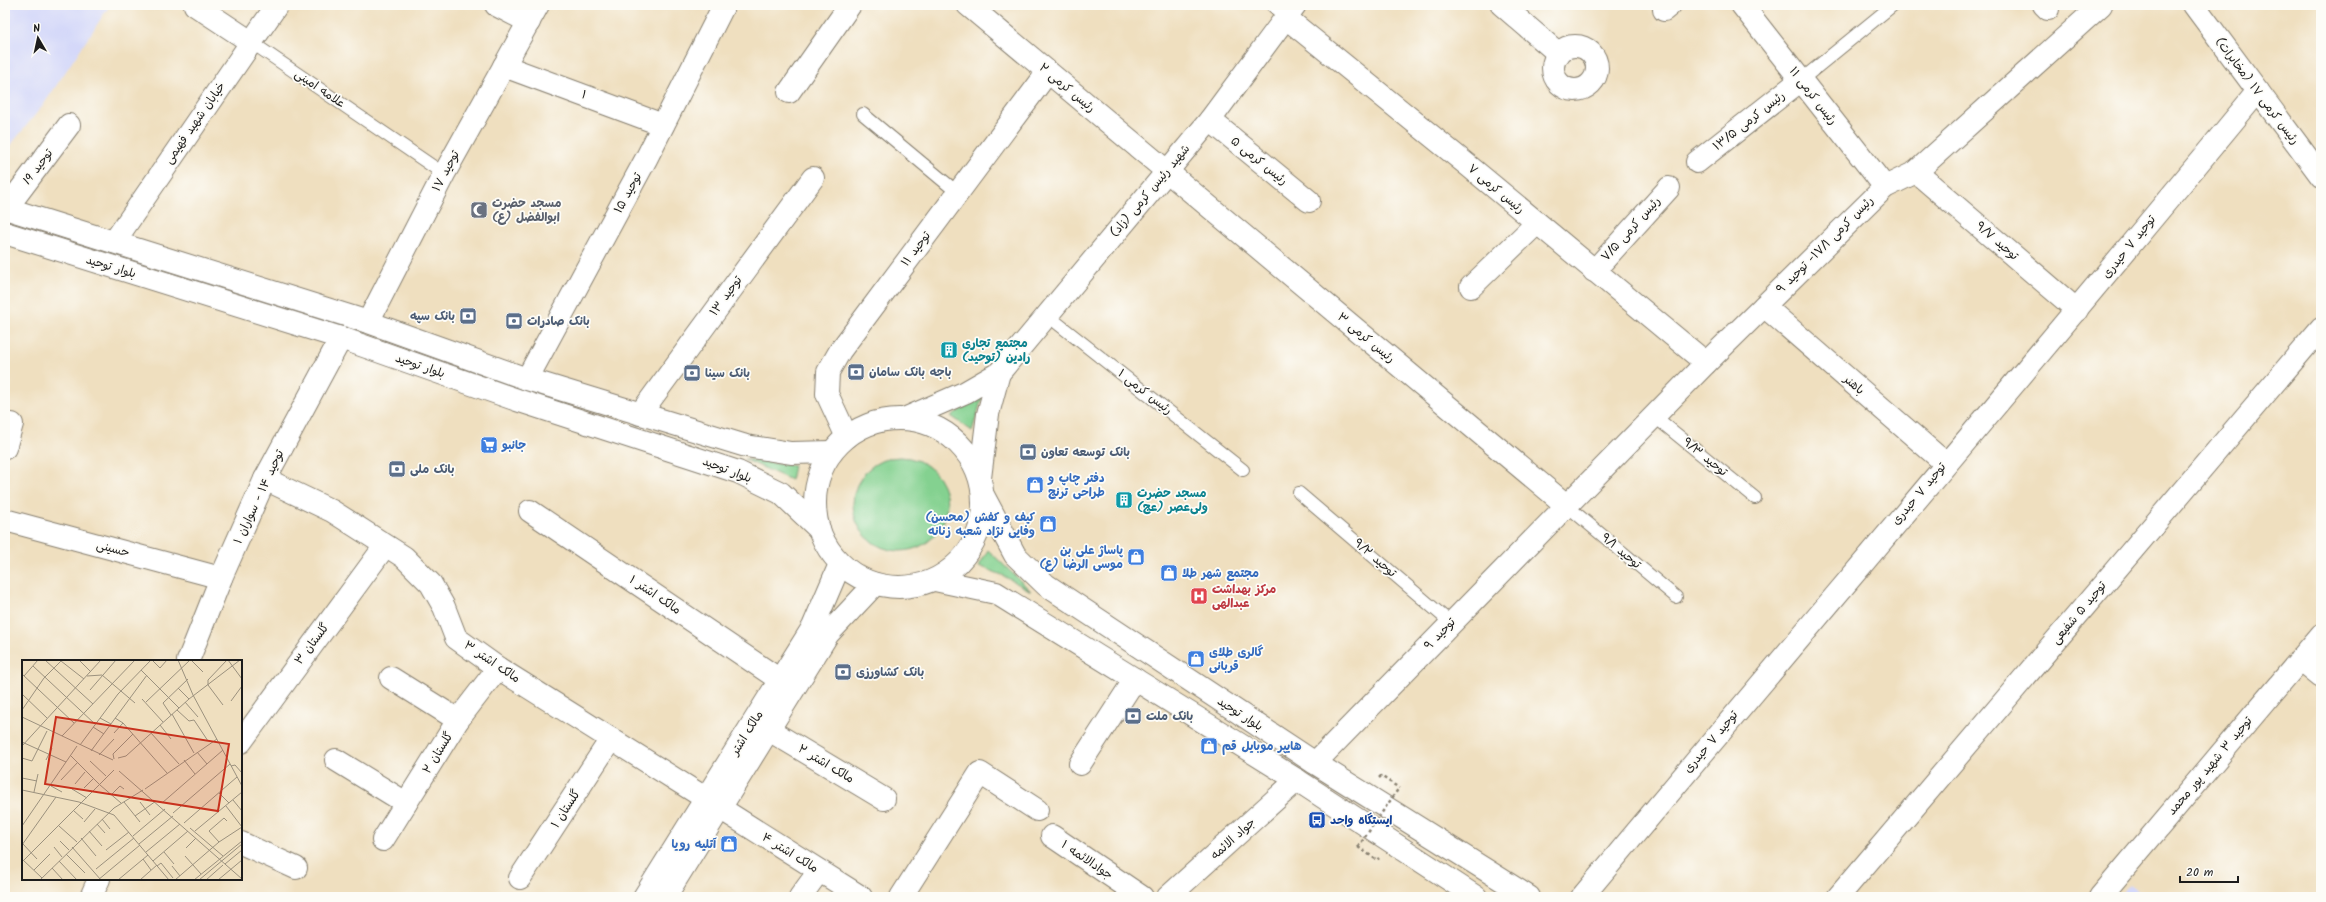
<svg xmlns="http://www.w3.org/2000/svg" width="2326" height="902" viewBox="0 0 2326 902" font-family="Kalam,'Playpen Sans Arabic',sans-serif">
<rect width="100%" height="100%" fill="#fdfcf7"/>
<filter id="ink" filterUnits="userSpaceOnUse"><feTurbulence type="fractalNoise" baseFrequency=".025" numOctaves="2"/><feDisplacementMap in="SourceGraphic" scale="8" xChannelSelector="R" yChannelSelector="G"/><feConvolveMatrix kernelMatrix="1 2 1 2 8 2 1 2 1" color-interpolation-filters="sRGB"/></filter>
<filter id="wash" filterUnits="userSpaceOnUse"><feTurbulence type="fractalNoise" baseFrequency=".012" numOctaves="4" result="noise"/><feDisplacementMap in="SourceGraphic" scale="16" xChannelSelector="R" yChannelSelector="G"/><feGaussianBlur stdDeviation="0.9" result="paint"/><feColorMatrix in="noise" values="0 0 0 0 0 0 0 0 0 0 0 0 0 0 0 0 0 1.4 0 .05"/><feComposite in="paint" operator="in"/></filter>
<g filter="url(#wash)">
<rect width="100%" height="100%" fill="#efdfbf"/>
<g fill="#d4d8f9">
<path d="M5,5h105l-66,99 -39,48z"/>
<path d="M2130,885l17,12h-28z"/>
</g>
<g fill="#84d190" stroke="#507656">
<path d="M983,395l-11,36 -21,-15z"/>
<circle cx="900" cy="504" r="47"/>
<path d="M744,459l50,7 -3,14z"/>
<path d="M988,550l43,41 -29,-16 -23,-9z"/>
</g>
</g>
<g filter="url(#ink)">
<g fill="none" stroke-linecap="round" stroke-linejoin="round">
<defs>
<g id="lane">
<path d="M1272,5l13,12"/>
<path d="M251,42l193,132"/>
<path d="M1801,80l92,-75"/>
<path d="M863,114l95,79"/>
<path d="M1047,315l196,155"/>
<path d="M1654,416l101,82"/>
<path d="M1299,493l152,130"/>
<path d="M1566,505l110,92"/>
</g>
<g id="street">
<path d="M195,5l56,37"/>
<path d="M496,5l33,17"/>
<path d="M968,5l598,500"/>
<path d="M1502,5l57,49"/>
<path d="M1742,5l143,182"/>
<path d="M2044,5l4,4"/>
<path d="M1664,10l6,-5"/>
<path d="M1285,17l185,150 236,196"/>
<circle cx="1575" cy="68" r="22"/>
<path d="M504,66l159,59"/>
<path d="M789,92l61,-87"/>
<path d="M1210,120l99,81"/>
<path d="M1697,162l104,-82"/>
<path d="M1916,172l161,138"/>
<path d="M6,209l63,-84"/>
<path d="M1594,271l75,-83"/>
<path d="M1471,287l66,-64"/>
<path d="M1764,306l181,157"/>
<path d="M368,322l76,-148 94,-169"/>
<path d="M527,379l119,-220 78,-154"/>
<path d="M640,414l173,-236"/>
<path d="M847,437l-20,-43 1,-22 12,-21 208,-279"/>
<path d="M5,448l7,-24"/>
<path d="M265,479l67,32 72,46 27,27 13,23 12,31 42,30 207,130"/>
<path d="M530,511l250,169"/>
<path d="M5,520l216,58"/>
<path d="M2300,659l21,17"/>
<path d="M188,661l33,-83 44,-99 76,-141"/>
<path d="M391,678l67,42"/>
<path d="M769,730l115,69"/>
<path d="M241,742l144,-196"/>
<path d="M336,760l70,43"/>
<path d="M1315,763l391,-400 179,-176 31,-15 185,-167"/>
<path d="M1080,764l55,-85"/>
<path d="M720,808l141,89"/>
<path d="M1052,836l90,61"/>
<path d="M383,840l75,-120 40,-52"/>
<path d="M241,843l55,25"/>
<path d="M520,878l91,-139"/>
<path d="M91,897l8,-18"/>
<path d="M800,897l19,-26"/>
<path d="M901,897l79,-124 57,37"/>
<path d="M1582,897c225,-269 453,-535 676,-806"/>
<path d="M1838,897l483,-569"/>
<path d="M2100,897l221,-262"/>
</g>
<g id="secondary">
<path d="M2194,5l127,171"/>
<path d="M5,208l363,114 159,57 219,67 45,7 41,-1"/>
<path d="M5,233l336,105 176,62 221,72 43,21 38,36"/>
<path d="M114,242l163,-237"/>
<circle cx="899" cy="503" r="84"/>
<path d="M904,419l62,-27 33,-19 211,-253 85,-115"/>
<path d="M980,478l8,-64 11,-41"/>
<path d="M984,497l31,58 31,30 269,178 214,134"/>
<path d="M935,580l61,13 301,187 179,117"/>
<path d="M644,897l169,-270 27,-63"/>
<path d="M665,897l163,-263 47,-50"/>
<path d="M1168,897l129,-117"/>
</g>
</defs>
<use href="#lane" stroke="#867e6e" stroke-width="14"/>
<use href="#street" stroke="#867e6e" stroke-width="24"/>
<use href="#secondary" stroke="#867e6e" stroke-width="24"/>
<g stroke="#867e6e" stroke-width="2.5" stroke-dasharray="3 3" stroke-linecap="butt">
<path d="M1379,778l2,-2 18,12"/>
<path d="M1358,847l19,13 2,-2"/>
</g>
<use href="#lane" stroke="#fff" stroke-width="12"/>
<use href="#street" stroke="#fff" stroke-width="22"/>
<use href="#secondary" stroke="#fff" stroke-width="22"/>
<path stroke="#867e6e" stroke-width="2.5" stroke-dasharray="3 3" stroke-linecap="butt" d="M1358,847l41,-59"/>
</g>
</g>
<defs>
<symbol id="mosque-square" viewBox="-11 -11 22 22"><rect x="-9" y="-9" width="18" height="18" rx="4" fill="#6b7280" stroke="#fdfcf7"/><path d="M3.5-4.9A6 6 0 1 0 3.5 4.9A5 5 0 1 1 3.5-4.9Z" fill="#fff"/></symbol>
<symbol id="bank-square" viewBox="-11 -11 22 22"><rect x="-9" y="-9" width="18" height="18" rx="4" fill="#5c6f8a" stroke="#fdfcf7"/><path d="M-6-4H6V4H-6ZM0-2.3a2.3 2.3 0 1 0 0 4.6a2.3 2.3 0 1 0 0-4.6Z" fill="#fff"/></symbol>
<symbol id="building-square" viewBox="-11 -11 22 22"><rect x="-9" y="-9" width="18" height="18" rx="4" fill="#0f9aa8" stroke="#fdfcf7"/><path d="M-4-6H4V6H1V3H-1V6H-4ZM-2.5-4.3h1.7v1.8h-1.7ZM.8-4.3h1.7v1.8H.8ZM-2.5-1h1.7V.8h-1.7ZM.8-1h1.7V.8H.8Z" fill="#fff"/></symbol>
<symbol id="supermarket-square" viewBox="-11 -11 22 22"><rect x="-9" y="-9" width="18" height="18" rx="4" fill="#3f7fe0" stroke="#fdfcf7"/><path d="M-6-5.5h2.5l.6 2H6L4.5 2H-2.5L-4.4-4H-6ZM-1.5 3.2a1.3 1.3 0 1 0 .1 0ZM3 3.2a1.3 1.3 0 1 0 .1 0Z" fill="#fff"/></symbol>
<symbol id="shop-square" viewBox="-11 -11 22 22"><rect x="-9" y="-9" width="18" height="18" rx="4" fill="#3f7fe0" stroke="#fdfcf7"/><path d="M-5-2.5h2.3a2.7 3.5 0 0 1 5.4 0H5L5.5 6h-11ZM-1.5-2.5h3a1.5 2.3 0 0 0-3 0Z" fill="#fff"/></symbol>
<symbol id="hospital-square" viewBox="-11 -11 22 22"><rect x="-9" y="-9" width="18" height="18" rx="4" fill="#e0444e" stroke="#fdfcf7"/><path d="M-5-5h3v3.5h4V-5h3V5h-3V1.5h-4V5h-3Z" fill="#fff"/></symbol>
<symbol id="bus-square" viewBox="-11 -11 22 22"><rect x="-9" y="-9" width="18" height="18" rx="4" fill="#1a4fb4" stroke="#fdfcf7"/><path d="M-5-6H5V4H4V6H2V4H-2V6H-4V4H-5ZM-3.5-4V0h7V-4ZM-3.5 1.2v1.5H-2V1.2ZM2 1.2v1.5H3.5V1.2Z" fill="#fff"/></symbol>
</defs>
<g fill-rule="evenodd">
<use href="#mosque-square" x="469" y="200" width="20" height="20"/>
<use href="#bank-square" x="458" y="306" width="20" height="20"/>
<use href="#bank-square" x="504" y="311" width="20" height="20"/>
<use href="#building-square" x="939" y="340" width="20" height="20"/>
<use href="#bank-square" x="846" y="362" width="20" height="20"/>
<use href="#bank-square" x="682" y="363" width="20" height="20"/>
<use href="#supermarket-square" x="479" y="435" width="20" height="20"/>
<use href="#bank-square" x="1018" y="442" width="20" height="20"/>
<use href="#bank-square" x="387" y="459" width="20" height="20"/>
<use href="#shop-square" x="1025" y="475" width="20" height="20"/>
<use href="#building-square" x="1114" y="490" width="20" height="20"/>
<use href="#shop-square" x="1038" y="514" width="20" height="20"/>
<use href="#shop-square" x="1126" y="547" width="20" height="20"/>
<use href="#shop-square" x="1159" y="563" width="20" height="20"/>
<use href="#hospital-square" x="1189" y="586" width="20" height="20"/>
<use href="#shop-square" x="1186" y="649" width="20" height="20"/>
<use href="#bank-square" x="833" y="662" width="20" height="20"/>
<use href="#bank-square" x="1123" y="706" width="20" height="20"/>
<use href="#shop-square" x="1199" y="736" width="20" height="20"/>
<use href="#bus-square" x="1307" y="810" width="20" height="20"/>
<use href="#shop-square" x="719" y="834" width="20" height="20"/>
</g>
<g text-anchor="middle" dominant-baseline="central" stroke-width="3.5" stroke-linejoin="round" paint-order="stroke">
<g font-size="12" fill="#1c1c1c" stroke="#fdfcf7">
<text transform="translate(1067 88) rotate(40)">رئیس کرمی ۲</text>
<text transform="translate(320 89) rotate(34)">علامه امینی</text>
<text transform="translate(2257 91) rotate(53)">رئیس کرمی ۱۷ (مخابرات)</text>
<text transform="translate(584 95) rotate(20)">۱</text>
<text transform="translate(1813 96) rotate(52)">رئیس کرمی ۱۱</text>
<text transform="translate(1749 121) rotate(-38)">رئیس کرمی ۱۳/۵</text>
<text transform="translate(195 123) rotate(-55)">خیابان شهید فهیمی</text>
<text transform="translate(1259 161) rotate(39)">رئیس کرمی ۵</text>
<text transform="translate(38 167) rotate(-53)">توحید 19</text>
<text transform="translate(446 171) rotate(-62)">توحید ۱۷</text>
<text transform="translate(1496 189) rotate(40)">رئیس کرمی ۷</text>
<text transform="translate(1150 191) rotate(-50)">شهید رئیس کرمی (زاد)</text>
<text transform="translate(628 193) rotate(-61)">توحید ۱۵</text>
<text transform="translate(1631 229) rotate(-48)">رئیس کرمی ۷/۵</text>
<text transform="translate(1997 241) rotate(41)">توحید ۹/۷</text>
<text transform="translate(1825 245) rotate(-45)">رئیس کرمی ۱۷/۱- توحید ۹</text>
<text transform="translate(2129 247) rotate(-51)">توحید ۷ حیدری</text>
<text transform="translate(916 249) rotate(-53)">توحید ۱۱</text>
<text transform="translate(111 267) rotate(17)">بلوار توحید</text>
<text transform="translate(726 296) rotate(-54)">توحید ۱۳</text>
<text transform="translate(1366 338) rotate(40)">رئیس کرمی ۳</text>
<text transform="translate(420 366) rotate(19)">بلوار توحید</text>
<text transform="translate(1854 385) rotate(41)">باهنر</text>
<text transform="translate(1145 392) rotate(38)">رئیس کرمی ۱</text>
<text transform="translate(1705 457) rotate(39)">توحید ۹/۳</text>
<text transform="translate(727 470) rotate(21)">بلوار توحید</text>
<text transform="translate(1919 494) rotate(-50)">توحید ۷ حیدری</text>
<text transform="translate(259 497) rotate(-65)">توحید ۱۴ - سواران ۱</text>
<text transform="translate(113 549) rotate(15)">حسینی</text>
<text transform="translate(1621 551) rotate(40)">توحید ۹/۱</text>
<text transform="translate(1375 558) rotate(41)">توحید ۹/۲</text>
<text transform="translate(655 595) rotate(34)">مالک اشتر ۱</text>
<text transform="translate(2079 613) rotate(-50)">توحید ۵ شفیعی</text>
<text transform="translate(1440 634) rotate(-46)">توحید ۹</text>
<text transform="translate(312 644) rotate(-53)">گلستان ۳</text>
<text transform="translate(492 662) rotate(34)">مالک اشتر ۳</text>
<text transform="translate(1240 714) rotate(33)">بلوار توحید</text>
<text transform="translate(747 733) rotate(-58)">مالک اشتر</text>
<text transform="translate(1711 742) rotate(-50)">توحید ۷ حیدری</text>
<text transform="translate(438 753) rotate(-58)">گلستان ۲</text>
<text transform="translate(826 764) rotate(31)">مالک اشتر ۲</text>
<text transform="translate(2210 766) rotate(-50)">توحید ۳ شهيد پور محمد</text>
<text transform="translate(566 809) rotate(-57)">گلستان ۱</text>
<text transform="translate(1233 839) rotate(-42)">جواد الائمه</text>
<text transform="translate(790 853) rotate(32)">مالک اشتر ۴</text>
<text transform="translate(1087 860) rotate(34)">جوادالائمه ۱</text>
</g>
<g font-size="12" font-weight="bold" fill="#5b616d" stroke="#fdfcf7" text-anchor="start">
<text x="492" y="203">مسجد حضرت<tspan x="492" dy="14">ابوالفضل (ع)</tspan></text>
</g>
<g font-size="12" font-weight="bold" fill="#4e5e75" stroke="#fdfcf7" text-anchor="start">
<text x="455" y="316" text-anchor="end">بانک سپه</text>
<text x="527" y="321">بانک صادرات</text>
<text x="869" y="372">باجه بانک سامان</text>
<text x="705" y="373">بانک سینا</text>
<text x="1041" y="452">بانک توسعه تعاون</text>
<text x="410" y="469">بانک ملی</text>
<text x="856" y="672">بانک کشاورزی</text>
<text x="1146" y="716">بانک ملت</text>
</g>
<g font-size="12" font-weight="bold" fill="#0d838f" stroke="#fdfcf7" text-anchor="start">
<text x="962" y="343">مجتمع تجاری<tspan x="962" dy="14">رادین (توحید)</tspan></text>
<text x="1137" y="493">مسجد حضرت<tspan x="1137" dy="14">ولی‌عصر (عج)</tspan></text>
</g>
<g font-size="12" font-weight="bold" fill="#366cbe" stroke="#fdfcf7" text-anchor="start">
<text x="502" y="445">جانبو</text>
<text x="1048" y="478">دفتر چاپ و<tspan x="1048" dy="14">طراحی ترنج</tspan></text>
<text x="1035" y="517" text-anchor="end">کیف و کفش (محسن)<tspan x="1035" dy="14">وفایی نژاد شعبه زنانه</tspan></text>
<text x="1123" y="550" text-anchor="end">پاساژ علی بن<tspan x="1123" dy="14">موسی الرضا (ع)</tspan></text>
<text x="1182" y="573">مجتمع شهر طلا</text>
<text x="1209" y="652">گالری طلای<tspan x="1209" dy="14">قربانی</tspan></text>
<text x="1222" y="746">هایپر موبایل قم</text>
<text x="716" y="844" text-anchor="end">آتلیه رویا</text>
</g>
<g font-size="12" font-weight="bold" fill="#be3a42" stroke="#fdfcf7" text-anchor="start">
<text x="1212" y="589">مرکز بهداشت<tspan x="1212" dy="14">عبدالهی</tspan></text>
</g>
<g font-size="12" font-weight="bold" fill="#164399" stroke="#fdfcf7" text-anchor="start">
<text x="1330" y="820">ایستگاه واحد</text>
</g>
</g>
<g transform="translate(22 660)">
<rect width="220" height="220" fill="#efdfbf"/>
<path fill="none" stroke="#9b917e" stroke-width="1" d="M23,0l48,44M57,0l12,12M130,0l8,8 7,-8M156,0l15,35 49,91M169,0l12,12M206,0l14,19M39,1l23,18M11,6l62,58M119,10l38,38M0,14l52,49M2,16l14,-16M65,16l15,-1 33,28M186,25v-5l19,-20M186,25l15,20M156,28l11,11M68,30l26,-30M0,34l25,24M120,39l21,23M209,41l11,-15M124,42l44,-42M163,42l13,15M0,50l22,-32 18,-18M155,50l12,11 5,-1 14,21M150,54l22,39M149,55l-8,-12 25,-24M0,57l91,43M78,58l11,6M93,58l8,5 44,50M138,65l11,14M71,67l11,7M92,73l9,-10M129,73l28,31M40,76l73,-76M0,82l44,20M58,85l38,-51 33,-34M0,86l79,-86M69,91l56,-76M175,92l10,12M48,95l29,29M77,95l15,-16M0,98l10,3 15,-30M96,98l8,-2 63,-57 51,-39M92,99l-1,-5 20,-20M24,100l6,-12M162,100l11,14M68,101l16,15M209,106l4,-1 7,8M97,111l123,108M0,118l15,3M39,120l17,-18M53,124l10,-12M78,125l21,18M29,126l11,6M62,128l9,-9M50,129l15,9M123,129l72,-50M0,130l57,12 35,13 55,65M12,132l4,-18M197,133l10,10M89,135l9,-9 4,3M211,140l9,11M102,142l16,20M118,142l10,13M140,143l61,-53M204,146l16,21M52,151l9,8M151,153l57,-49M113,156l21,-15M80,159l8,10M62,162l11,-13M162,163l53,-46M75,164l8,9M0,166l55,-80M37,166l18,16M168,168l33,28M67,171l13,15M173,171l47,-39M111,176l32,-27M59,178l15,18M38,181l9,9M197,182l-10,-11 15,-13 3,3M1,184l14,15M117,184l34,-28M0,185l34,-48M32,187l8,10M50,187l29,33M164,188l10,-10M84,190l23,-18M124,192l34,-28M142,192l10,12M44,194l19,19M163,196l16,18M0,199l20,19M121,199l8,11M37,201l18,19M131,201l35,-30M0,202l92,-92M204,205l-1,-1 17,-14M135,206l4,-3 12,15M150,206l8,10M30,208l11,12M74,209l38,-31M12,210l16,-16M18,220l74,-72 29,-18M76,220l42,-35M96,220l30,-25M118,220l17,-15M153,220l44,-38 23,-15M172,220l48,-39M177,220l43,-36M184,220l17,-15M196,220l24,-20"/>
<path fill="#c8321e" fill-opacity="0.15" stroke="#c8321e" stroke-width="2" d="M34,57l173,27 -11,67 -173,-27z"/>
<rect width="220" height="220" fill="none" stroke="#1c1c1c" stroke-width="2"/>
</g>
<rect width="2326" height="902" fill="none" stroke="#fdfcf7" stroke-width="20"/>
<g transform="translate(38 38) rotate(351)" stroke="#fdfcf7" stroke-width="3" paint-order="stroke">
<path d="M0-3L7 15L0 10L-7 15Z" fill="#1c1c1c"/>
<text y="-6" font-size="11" font-weight="bold" text-anchor="middle" fill="#1c1c1c">N</text>
</g>
<path d="M2180 876v6h58v-6" fill="none" stroke="#1c1c1c" stroke-width="2"/>
<text x="2186" y="876" font-size="12" fill="#1c1c1c" stroke="#fdfcf7" stroke-width="3" paint-order="stroke">20 m</text>
</svg>
